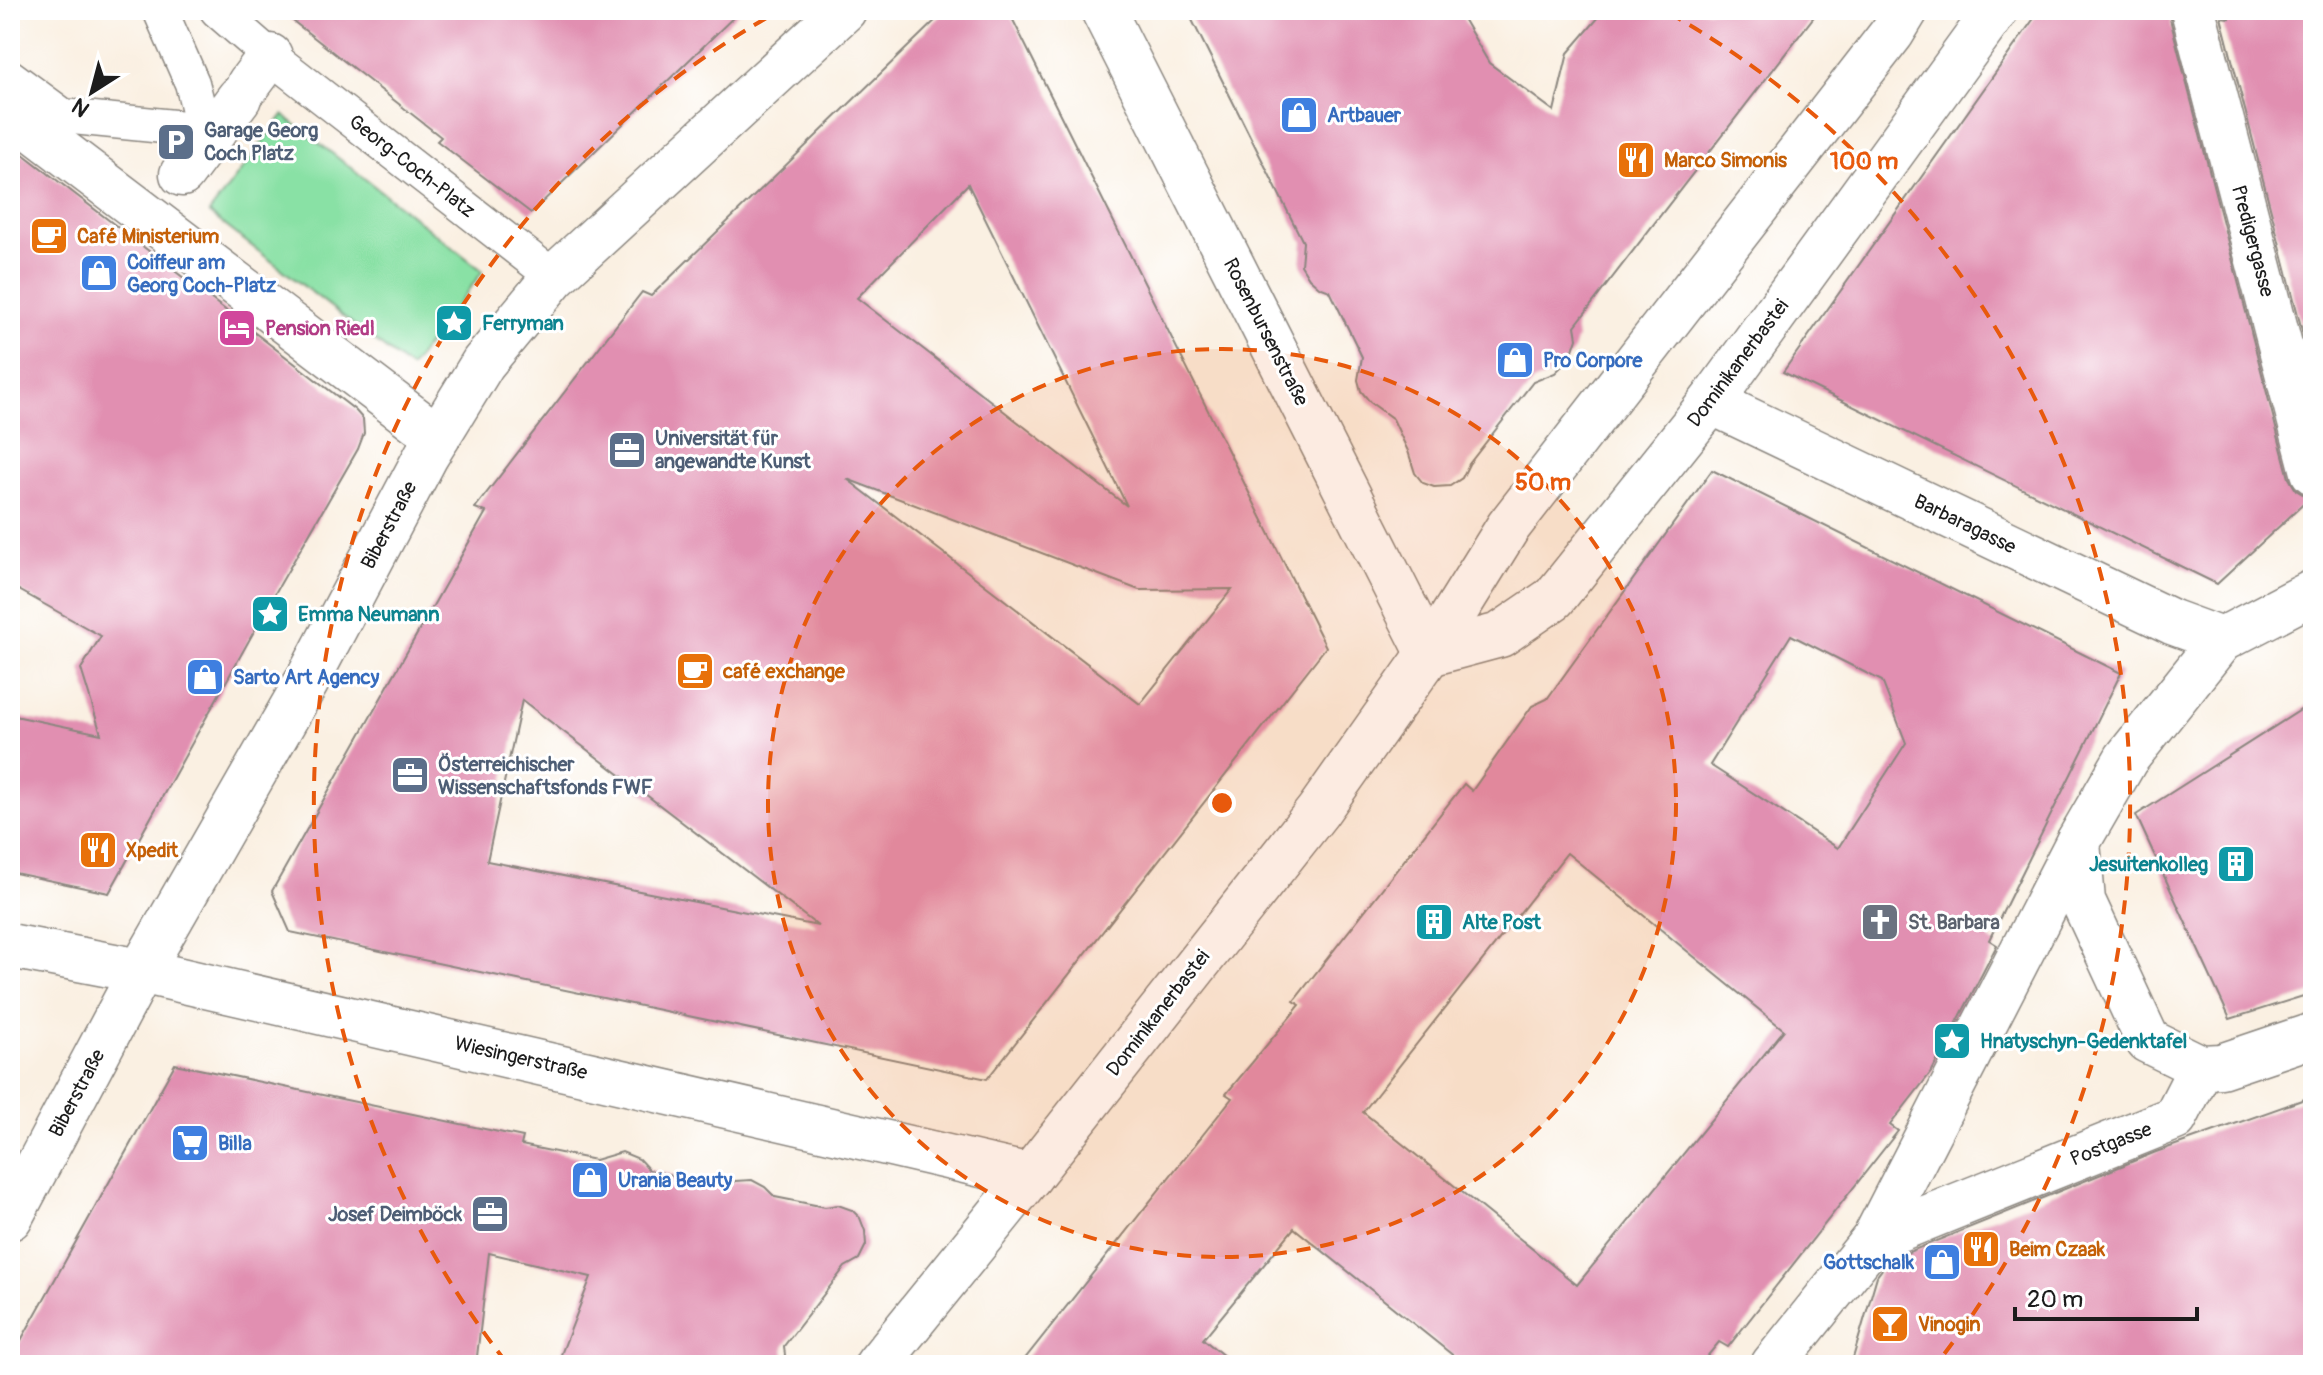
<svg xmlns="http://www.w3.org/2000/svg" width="2323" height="1375" viewBox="0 0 2323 1375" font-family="Pangolin,sans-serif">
<rect width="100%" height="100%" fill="#fff"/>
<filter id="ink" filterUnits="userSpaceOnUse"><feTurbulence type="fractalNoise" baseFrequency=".0125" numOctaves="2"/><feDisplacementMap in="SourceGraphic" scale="16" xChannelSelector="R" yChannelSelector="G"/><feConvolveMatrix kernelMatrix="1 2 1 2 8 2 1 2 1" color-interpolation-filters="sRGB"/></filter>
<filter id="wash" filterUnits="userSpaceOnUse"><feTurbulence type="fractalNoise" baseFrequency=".006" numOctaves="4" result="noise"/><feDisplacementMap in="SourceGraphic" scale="32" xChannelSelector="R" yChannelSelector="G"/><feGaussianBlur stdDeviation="1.8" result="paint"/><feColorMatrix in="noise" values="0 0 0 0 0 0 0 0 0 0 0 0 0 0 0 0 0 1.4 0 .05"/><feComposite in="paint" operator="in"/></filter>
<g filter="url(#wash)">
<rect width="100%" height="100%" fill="#faf0e2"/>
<path fill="#89e1a5" stroke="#527e60" stroke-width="2" d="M283,115l200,156 -73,97 -201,-155z"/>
<g id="blocks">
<g fill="#e18fb1" fill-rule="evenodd">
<path d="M279,10h462l-210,203 -94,-72 4,-4z"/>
<path d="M946,10h62l318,637 -339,432 -697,-147 -18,-41 214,-379 -11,-4 167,-216 9,4zM968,184l159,322 -270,-208zM847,479l292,111 93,-1 -92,115zM522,700l296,226 -331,-65z"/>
<path d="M1187,10h271l31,53 65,48 14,-58 37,-43h214l-244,316 2,12 -5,15 -9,12 -8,8 -22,9 -64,82 -7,14 -12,8 -16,1 -11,-4 -8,-10 -7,-22 -15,-32 -23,-17 -9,-11 -3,-11 4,-23 -32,-66 -11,-4 -10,-9 -8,-13 2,-23z"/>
<path d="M2040,10h102l6,4 21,1 120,463 7,12 10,6h6l-95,88 -434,-212z"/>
<path d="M2226,10h87v363l-92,-356 8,1z"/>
<path d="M10,144l345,266 8,9 1,14 -6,16 -80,139 -169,305 -99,-21v-157l91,19 -20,-65 20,-33 -91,-51z"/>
<path d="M1712,470l409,203 -132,267 8,5 -65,126 -42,54 8,6 -170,216 -9,-5 -19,23h-235l-171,-137 -91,111 32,26h-215l212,-267 -6,-4 74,-89 -6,-4 170,-217 8,7 60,-85 15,-7zM1791,635l91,46 24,62 -68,105 -128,-83zM1567,853l217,177 -207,255 -214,-173z"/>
<path d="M2313,702v291l-83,26 -94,-204z"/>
<path d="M175,1064l348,73 -2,8 74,15 27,-8 17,7 10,11 78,17 8,-6 17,-1 13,7 10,10 50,10 13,-2 14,5 8,8 5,13 1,14 -7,14 -14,8 -61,79 2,19h-229l34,-88 -102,-24 -13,112h-466v-5z"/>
<path d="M2313,1096v269h-462l26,-89 12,-16 267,-108z"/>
</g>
</g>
</g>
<g filter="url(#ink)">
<use href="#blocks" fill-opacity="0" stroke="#8b867f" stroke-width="2"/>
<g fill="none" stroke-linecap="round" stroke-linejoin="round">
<defs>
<g id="service">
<path d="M217,10l53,46 284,221"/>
<path d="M10,77l53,39 141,14 -12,-47 -32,-73"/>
</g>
<g id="pedestrian">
<path d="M249,84l21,-28"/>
<path d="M10,112l428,325"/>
<path d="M182,174l57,-76"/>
<path d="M1874,1239l301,-121 26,-51"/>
<path d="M1773,1365l101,-126 204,-397"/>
</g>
<g id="minor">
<path d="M1103,10l326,644"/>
<path d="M2193,10l120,462"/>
<path d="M1711,402l461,220 49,18"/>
<path d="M2313,592l-92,48 -95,119 -48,83 5,59 65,140 53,26 20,-1 92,-31"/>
<path d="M1429,654l71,-19 54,-37 157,-196 285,-392"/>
<path d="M10,946l131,25 889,205"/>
<path d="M10,1218l131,-247 166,-290 119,-225 57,-93 71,-86 290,-267"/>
<path d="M877,1365l153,-189 288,-365 111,-157 79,-127 384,-494 14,-23"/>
</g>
</defs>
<use href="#service" stroke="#8b867f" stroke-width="37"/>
<use href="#pedestrian" stroke="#8b867f" stroke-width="47"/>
<use href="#minor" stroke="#8b867f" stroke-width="47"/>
<use href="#service" stroke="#fff" stroke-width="34"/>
<use href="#pedestrian" stroke="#fff" stroke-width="44"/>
<use href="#minor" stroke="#fff" stroke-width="44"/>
</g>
</g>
<circle cx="1222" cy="803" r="454" fill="#e8590c" fill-opacity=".12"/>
<g fill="none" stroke="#e8590c" stroke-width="4" stroke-dasharray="14 10">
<circle cx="1222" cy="803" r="454"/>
<path d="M506 1362A908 908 0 0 1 775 13M1669 13A908 908 0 0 1 1938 1362"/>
</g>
<defs>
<symbol id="shop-square" viewBox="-11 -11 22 22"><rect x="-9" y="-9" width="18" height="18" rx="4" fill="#3f7fe0" stroke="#fff"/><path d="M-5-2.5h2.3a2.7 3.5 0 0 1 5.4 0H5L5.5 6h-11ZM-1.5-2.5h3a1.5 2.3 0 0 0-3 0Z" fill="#fff"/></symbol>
<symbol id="parking-square" viewBox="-11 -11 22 22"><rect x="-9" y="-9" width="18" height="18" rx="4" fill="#5c6f8a" stroke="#fff"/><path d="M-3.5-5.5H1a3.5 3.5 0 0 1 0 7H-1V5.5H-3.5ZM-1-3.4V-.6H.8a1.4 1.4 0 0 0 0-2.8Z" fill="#fff"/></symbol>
<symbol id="restaurant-square" viewBox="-11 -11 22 22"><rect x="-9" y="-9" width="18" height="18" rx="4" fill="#e8710a" stroke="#fff"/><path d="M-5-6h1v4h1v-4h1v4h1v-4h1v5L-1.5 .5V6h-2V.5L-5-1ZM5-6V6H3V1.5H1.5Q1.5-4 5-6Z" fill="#fff"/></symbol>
<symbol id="cafe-square" viewBox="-11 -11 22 22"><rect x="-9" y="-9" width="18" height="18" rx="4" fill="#e8710a" stroke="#fff"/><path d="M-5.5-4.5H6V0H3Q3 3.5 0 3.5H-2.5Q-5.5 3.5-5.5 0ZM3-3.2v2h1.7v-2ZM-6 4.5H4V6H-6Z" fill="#fff"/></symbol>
<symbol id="sight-square" viewBox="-11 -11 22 22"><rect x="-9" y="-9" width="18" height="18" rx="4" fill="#0f9aa8" stroke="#fff"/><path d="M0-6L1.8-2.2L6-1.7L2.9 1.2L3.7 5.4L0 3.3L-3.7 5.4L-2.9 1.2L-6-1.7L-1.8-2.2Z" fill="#fff"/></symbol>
<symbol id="hotel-square" viewBox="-11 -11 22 22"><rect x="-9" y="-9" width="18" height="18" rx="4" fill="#d1479c" stroke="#fff"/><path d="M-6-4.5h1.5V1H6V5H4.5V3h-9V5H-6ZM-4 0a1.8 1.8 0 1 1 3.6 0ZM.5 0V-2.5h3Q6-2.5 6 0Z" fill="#fff"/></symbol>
<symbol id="office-square" viewBox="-11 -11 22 22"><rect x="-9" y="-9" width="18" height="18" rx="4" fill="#5c6f8a" stroke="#fff"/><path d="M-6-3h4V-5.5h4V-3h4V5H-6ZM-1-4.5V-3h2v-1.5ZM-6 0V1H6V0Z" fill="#fff"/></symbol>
<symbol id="building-square" viewBox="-11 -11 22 22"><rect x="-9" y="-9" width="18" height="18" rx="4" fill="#0f9aa8" stroke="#fff"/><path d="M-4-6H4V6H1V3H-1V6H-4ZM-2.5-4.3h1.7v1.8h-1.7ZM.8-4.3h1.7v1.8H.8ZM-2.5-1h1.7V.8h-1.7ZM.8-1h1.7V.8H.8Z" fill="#fff"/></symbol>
<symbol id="church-square" viewBox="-11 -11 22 22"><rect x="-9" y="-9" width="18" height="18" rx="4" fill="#6b7280" stroke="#fff"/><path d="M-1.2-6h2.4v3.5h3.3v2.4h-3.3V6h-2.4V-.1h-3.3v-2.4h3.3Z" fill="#fff"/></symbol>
<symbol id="supermarket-square" viewBox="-11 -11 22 22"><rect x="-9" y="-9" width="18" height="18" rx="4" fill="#3f7fe0" stroke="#fff"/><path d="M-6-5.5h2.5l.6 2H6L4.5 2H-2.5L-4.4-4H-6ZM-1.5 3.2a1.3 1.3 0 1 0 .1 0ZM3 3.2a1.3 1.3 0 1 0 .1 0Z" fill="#fff"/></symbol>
<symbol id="bar-square" viewBox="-11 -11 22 22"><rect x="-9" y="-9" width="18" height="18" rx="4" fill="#e8710a" stroke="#fff"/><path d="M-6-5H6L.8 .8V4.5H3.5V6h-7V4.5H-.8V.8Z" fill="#fff"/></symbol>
</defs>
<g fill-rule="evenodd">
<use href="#shop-square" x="1277" y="93" width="44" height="44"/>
<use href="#parking-square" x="154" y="120" width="44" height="44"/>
<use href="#restaurant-square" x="1614" y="138" width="44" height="44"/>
<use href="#cafe-square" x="27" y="214" width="44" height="44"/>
<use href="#shop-square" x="77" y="251" width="44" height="44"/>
<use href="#sight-square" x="432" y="301" width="44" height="44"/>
<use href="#hotel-square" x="215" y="306" width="44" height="44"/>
<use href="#shop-square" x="1493" y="338" width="44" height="44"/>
<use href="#office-square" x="605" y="428" width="44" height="44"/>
<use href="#sight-square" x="248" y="592" width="44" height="44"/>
<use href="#cafe-square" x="673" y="649" width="44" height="44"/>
<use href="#shop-square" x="183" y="655" width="44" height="44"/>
<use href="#office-square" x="388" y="753" width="44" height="44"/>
<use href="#restaurant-square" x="76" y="828" width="44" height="44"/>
<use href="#building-square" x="2214" y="842" width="44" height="44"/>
<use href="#building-square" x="1412" y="900" width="44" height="44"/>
<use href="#church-square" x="1858" y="900" width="44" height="44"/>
<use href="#sight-square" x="1930" y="1019" width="44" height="44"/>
<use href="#supermarket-square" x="168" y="1121" width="44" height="44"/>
<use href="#shop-square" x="568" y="1158" width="44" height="44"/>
<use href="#office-square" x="468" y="1192" width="44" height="44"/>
<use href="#restaurant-square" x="1959" y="1227" width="44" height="44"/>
<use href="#shop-square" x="1920" y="1240" width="44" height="44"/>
<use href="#bar-square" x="1868" y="1302" width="44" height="44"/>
</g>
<g text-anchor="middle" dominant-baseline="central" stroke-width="6" stroke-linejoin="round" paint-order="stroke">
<g font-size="20" font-weight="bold" fill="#366cbe" stroke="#fff" text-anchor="start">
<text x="1327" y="115">Artbauer</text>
<text x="127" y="262">Coiffeur am<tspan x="127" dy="23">Georg Coch-Platz</tspan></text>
<text x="1543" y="360">Pro Corpore</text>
<text x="233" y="677">Sarto Art Agency</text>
<text x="218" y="1143">Billa</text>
<text x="618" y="1180">Urania Beauty</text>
<text x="1914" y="1262" text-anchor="end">Gottschalk</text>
</g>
<g font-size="20" font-weight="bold" fill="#4e5e75" stroke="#fff" text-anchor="start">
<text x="204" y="130">Garage Georg<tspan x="204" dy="23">Coch Platz</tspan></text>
<text x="655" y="438">Universität für<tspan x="655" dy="23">angewandte Kunst</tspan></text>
<text x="438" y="764">Österreichischer<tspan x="438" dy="23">Wissenschaftsfonds FWF</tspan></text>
<text x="462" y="1214" text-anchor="end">Josef Deimböck</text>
</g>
<g font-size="20" font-weight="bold" fill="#c56008" stroke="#fff" text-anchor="start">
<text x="1664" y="160">Marco Simonis</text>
<text x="77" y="236">Café Ministerium</text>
<text x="723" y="671">café exchange</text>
<text x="126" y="850">Xpedit</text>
<text x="2009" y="1249">Beim Czaak</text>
<text x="1918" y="1324">Vinogin</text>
</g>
<g font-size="20" fill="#1c1c1c" stroke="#fff">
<text transform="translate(412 166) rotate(38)">Georg-Coch-Platz</text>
<text transform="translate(2253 241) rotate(75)">Predigergasse</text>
<text transform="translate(1266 332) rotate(63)">Rosenbursenstraße</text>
<text transform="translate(1738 363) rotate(-53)">Dominikanerbastei</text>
<text transform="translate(1965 524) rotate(26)">Barbaragasse</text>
<text transform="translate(389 525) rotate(-62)">Biberstraße</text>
<text transform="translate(1158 1013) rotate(-52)">Dominikanerbastei</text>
<text transform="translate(521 1058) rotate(13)">Wiesingerstraße</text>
<text transform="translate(77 1093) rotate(-62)">Biberstraße</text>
<text transform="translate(2111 1144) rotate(-22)">Postgasse</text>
</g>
<g font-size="20" font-weight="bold" fill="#0d838f" stroke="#fff" text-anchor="start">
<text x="482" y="323">Ferryman</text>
<text x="298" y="614">Emma Neumann</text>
<text x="2208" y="864" text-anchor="end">Jesuitenkolleg</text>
<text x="1462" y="922">Alte Post</text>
<text x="1980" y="1041">Hnatyschyn-Gedenktafel</text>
</g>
<g font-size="20" font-weight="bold" fill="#b23c85" stroke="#fff" text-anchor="start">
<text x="265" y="328">Pension Riedl</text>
</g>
<g font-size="20" font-weight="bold" fill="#5b616d" stroke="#fff" text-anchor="start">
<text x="1908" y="922">St. Barbara</text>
</g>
</g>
<circle cx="1222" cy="803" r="12" fill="#e8590c" stroke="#fff" stroke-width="4"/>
<g font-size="24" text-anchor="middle" font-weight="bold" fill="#e8590c" stroke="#fff" stroke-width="6" stroke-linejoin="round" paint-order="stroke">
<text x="1864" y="169">100 m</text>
<text x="1543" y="490">50 m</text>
</g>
<rect width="2323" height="1375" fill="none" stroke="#fff" stroke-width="40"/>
<g transform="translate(92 92) rotate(216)" stroke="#ffffff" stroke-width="6" paint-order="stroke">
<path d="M0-6L14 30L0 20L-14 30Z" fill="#1c1c1c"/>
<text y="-12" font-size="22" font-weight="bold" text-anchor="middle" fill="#1c1c1c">N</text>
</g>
<path d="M2015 1307v12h182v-12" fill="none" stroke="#1c1c1c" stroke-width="4"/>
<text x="2027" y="1307" font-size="24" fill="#1c1c1c" stroke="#ffffff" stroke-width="6" paint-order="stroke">20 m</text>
</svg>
